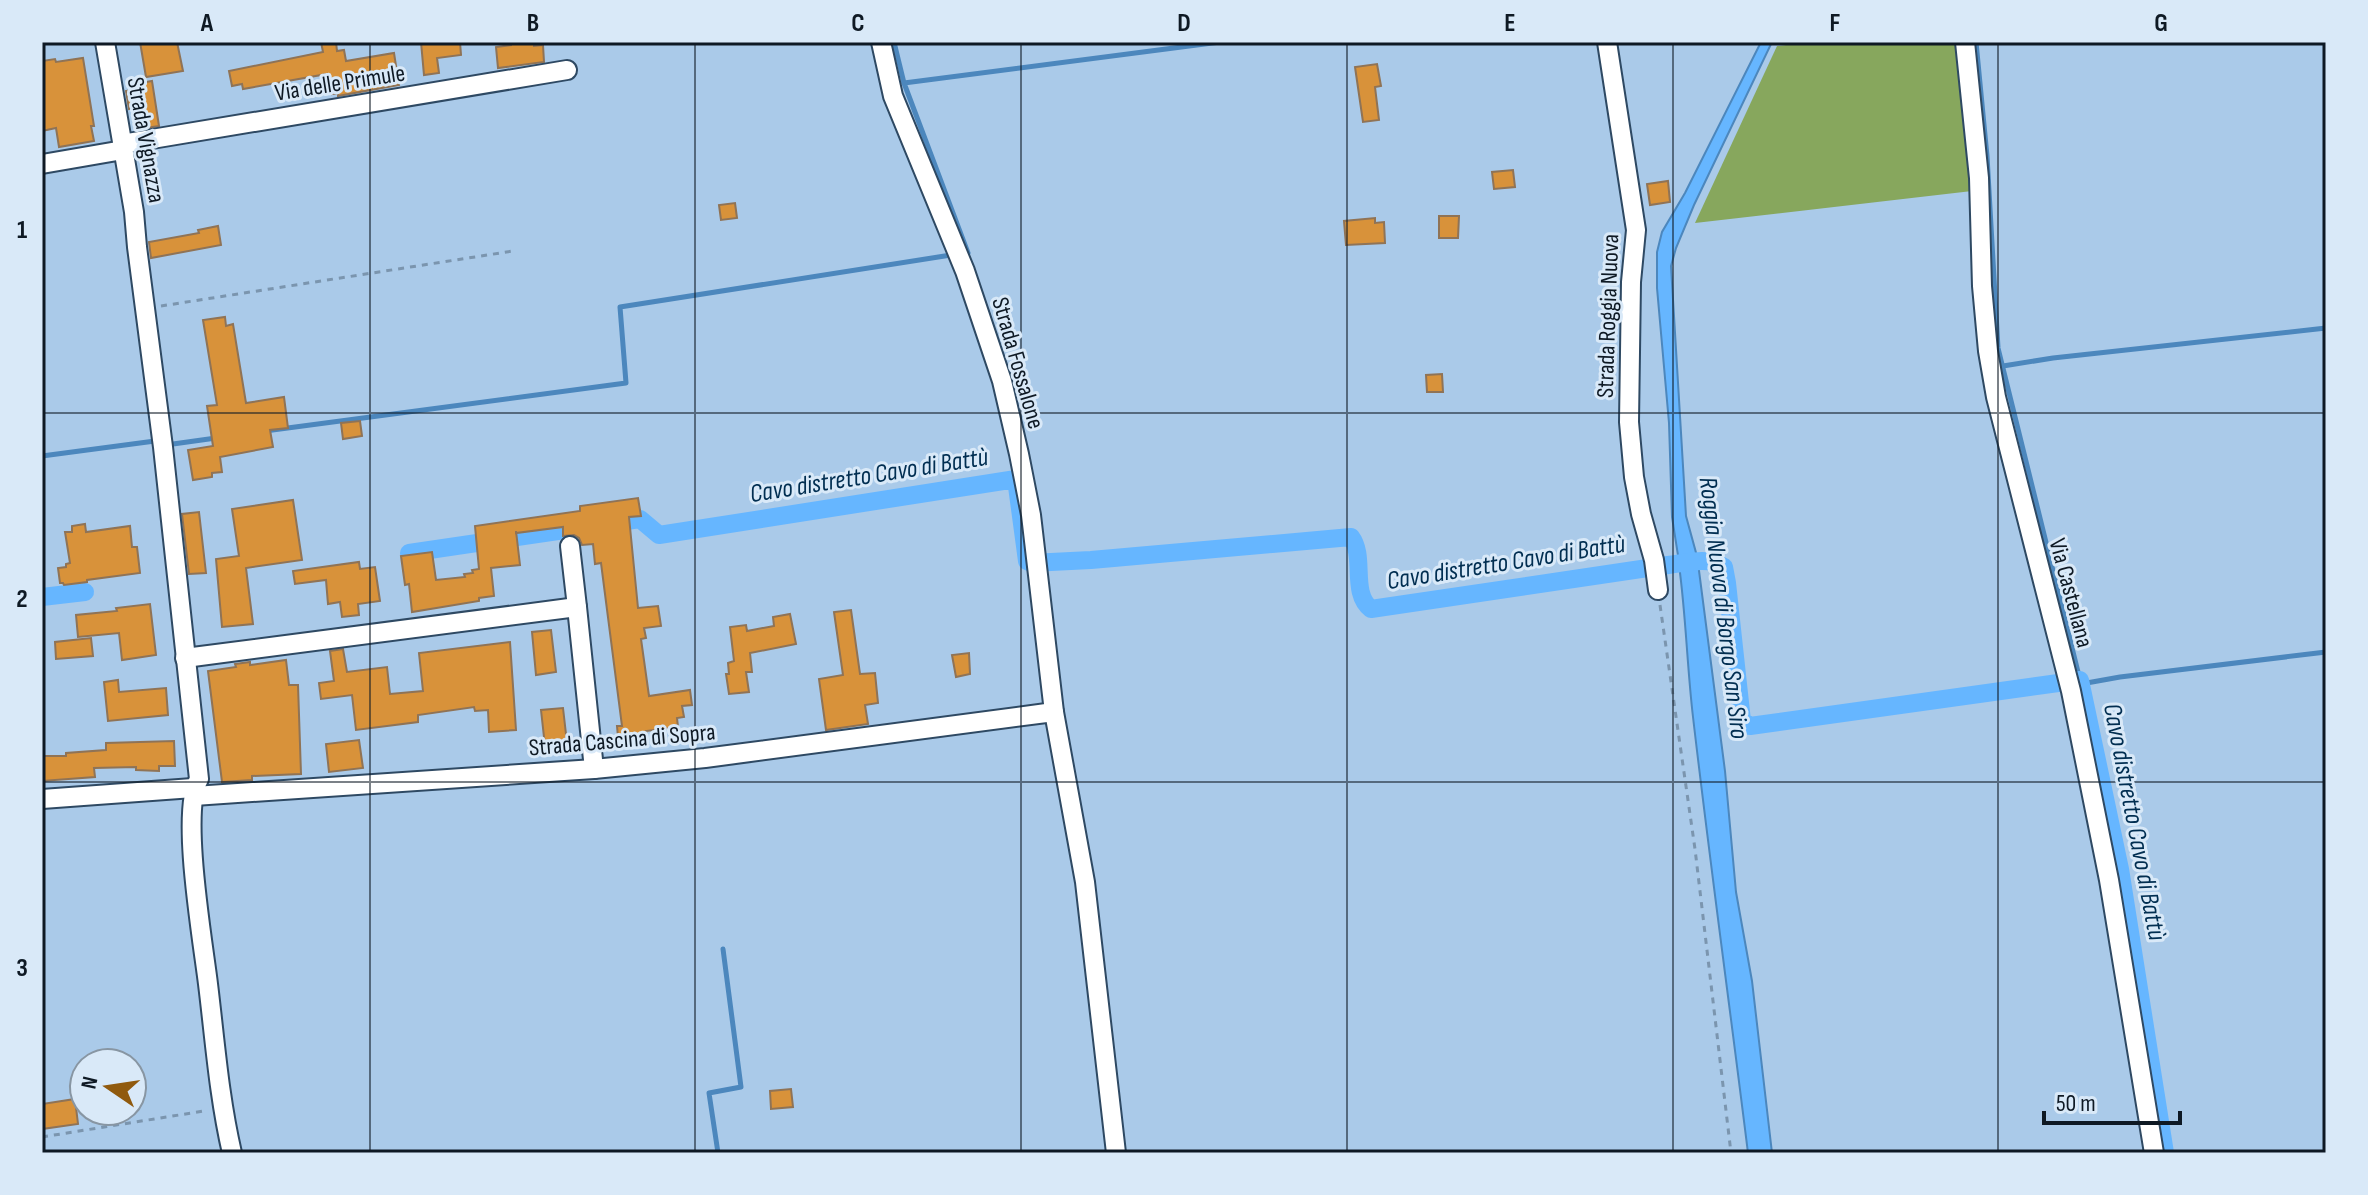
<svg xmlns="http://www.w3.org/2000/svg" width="2368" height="1195" viewBox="0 0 2368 1195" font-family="'Sofia Sans Condensed',sans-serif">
<rect width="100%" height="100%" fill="#aacae9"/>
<path fill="#87a75d" d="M1811,42h148l13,149 -277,32 82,-177z"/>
<g fill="#66b6ff" stroke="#4c87bd" stroke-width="2">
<path d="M1761,42h11l-78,163 -18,43 -5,18 15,250 12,44 -19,2 -7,-45 -3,-94 -12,-135v-36l5,-20 23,-39z"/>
<path d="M1698,563l27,208 11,121 16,89 20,172h-24c-18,-145 -38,-290 -55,-436 -6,-51 -7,-101 -14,-152z"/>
</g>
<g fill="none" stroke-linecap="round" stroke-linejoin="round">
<g stroke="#4c87bd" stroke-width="5">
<path d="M894,42l10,41"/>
<path d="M1976,42l11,114 11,192 82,332"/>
<path d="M968,253l-64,-170 316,-41"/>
<path d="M2003,366l50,-8 273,-30"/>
<path d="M265,431l361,-48 -6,-76 331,-52"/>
<path d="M173,444l43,-6"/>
<path d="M42,456l113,-15"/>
<path d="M2081,684l39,-7 206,-25"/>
<path d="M718,1153l-9,-60 32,-6 -18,-138"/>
</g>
<g stroke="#66b6ff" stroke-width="18">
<path d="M409,553l231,-34 19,16 357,-56 11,82 4,2 60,-3 260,-23c15,20 -1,55 20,72l297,-44c18,-2 40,-9 56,2l3,16 15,138 8,5 330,-46 40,189 45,284"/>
<path d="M42,597l43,-5"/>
</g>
</g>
<g fill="#d8923a" stroke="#8f7356" stroke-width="2">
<path d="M140,42h37l6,29 -37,6z"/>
<path d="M321,42h15l1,9 7,-1 2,11 48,-8 5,32 -61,11v-3l-6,1 -5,-20 -84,15 -1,-5 -10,2 -3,-15 94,-19z"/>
<path d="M421,42h39l1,13 -24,3 2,15 -15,2z"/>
<path d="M511,42h23v4l9,-1 1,17 -46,6 -2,-21 15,-2z"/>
<path d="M83,58l11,68h-3l3,15 -35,6 -3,-19 -14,3v-70l13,-2 1,3z"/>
<path d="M1377,64l4,22 -6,1 4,33 -16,2 -8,-55z"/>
<path d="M152,81l7,45 -13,2 -3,-22 -14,3 -3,-18 15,-3 -1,-5z"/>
<path d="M1513,170l2,17 -21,2 -2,-17z"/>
<path d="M1668,181l2,21 -20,3 -3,-21z"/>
<path d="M735,203l2,15 -16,2 -2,-15z"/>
<path d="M1439,216h20l-1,22h-19z"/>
<path d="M1375,218v5l9,-1 1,21 -39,2 -2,-24z"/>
<path d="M218,226l3,19 -70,13 -2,-16 50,-9 -1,-3z"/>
<path d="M225,317l1,9 7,-2 13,79 38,-6 4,31 -18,2 3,17 -53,10 2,15 -10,1v4l-19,3 -5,-30 25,-4 -6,-40 10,-1 -14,-85z"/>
<path d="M1442,374l1,18h-16l-1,-17z"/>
<path d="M360,421l2,15 -19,3 -2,-16z"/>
<path d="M638,498l3,18 -12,1 9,91 20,-2 3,20 -17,2 2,10 -5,1 8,57 41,-6 2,15 -10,1 2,11 -7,1 1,9 -32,4 2,13 -29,4 -2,-22h5l-21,-163 -6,1 -2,-20 -11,1 -3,-7 -5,-3 -11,1v-9l-47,6v-2l4,34 -29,3 3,28 -15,2v3l-67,11 -3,-28 -4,1 -4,-29 31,-4 4,28 29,-3 -1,-3 9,-1 -1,-3 7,-1 -4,-43 105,-15v-5z"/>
<path d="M293,500l9,60 -56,8 7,56 -31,3 -6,-68 23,-3 -7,-47z"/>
<path d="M199,512l7,61 -17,1 -7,-60z"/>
<path d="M85,524l1,8 44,-6 2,21h5l3,26 -53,7v2l-23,3 -1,-2h-3l-2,-15 8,-1v-3l4,-1 -5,-31h7v-6z"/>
<path d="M359,562l1,7 15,-2 5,34 -22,3 1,11 -17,2 -2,-15 -12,2 -2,-24 -31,4 -2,-13z"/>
<path d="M150,604l6,51 -34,5 -3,-27 -41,4 -2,-22 41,-4 -1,-3z"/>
<path d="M851,610l9,64 15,-1 3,30 -13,2 3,19 -42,6 -7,-51 24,-4 -9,-63z"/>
<path d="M790,614l6,30 -46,9 2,19h-6l3,20 -20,2 -3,-20h3l-1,-11 6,-2 -4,-34 16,-2 1,6 27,-5 -1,-9z"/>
<path d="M551,630l5,42 -20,3 -4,-43z"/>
<path d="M91,638l2,18 -37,3 -1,-17z"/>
<path d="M510,642l6,88 -27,2 -1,-22 -13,1 -1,-4 -56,8v7l-62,8 -4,-35 -31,4 -2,-16 15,-2 -4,-30 13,-2 4,23 40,-5 3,27 33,-3 -4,-38z"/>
<path d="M969,653l1,21 -14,3 -4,-22z"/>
<path d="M286,660l3,25h9l3,89 -49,2v4l-30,2 -14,-111 28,-4 -1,-3 15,-2v3z"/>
<path d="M118,680l1,12 47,-4 2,27 -60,6 -4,-39z"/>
<path d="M563,708l4,35 -22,3 -4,-36z"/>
<path d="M359,740l4,28 -34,4 -3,-28z"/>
<path d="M174,741l1,25h-16v5l-23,-1v-3l-42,1 1,9 -53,4v-25h24v-3l40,-3v-7z"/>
<path d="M791,1089l2,18 -22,2 -1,-18z"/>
<path d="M75,1099l3,25 -36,5v-25z"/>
</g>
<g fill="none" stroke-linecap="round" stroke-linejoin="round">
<defs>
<g id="minor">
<path d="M105,42l29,170 3,35 26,200 36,332c-19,32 4,163 9,205 7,57 11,113 24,169"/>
<path d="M881,42l12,54 72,175 37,110 17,73 12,61 23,197 31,170 31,271"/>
<path d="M1607,42l29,188 -5,52 -2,140 5,55 7,37 13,46 4,30"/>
<path d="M1965,42l14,136 3,108 6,65 8,46 75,294 38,189 45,273"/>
<path d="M122,144l445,-74"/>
<path d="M42,164l81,-14"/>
<path d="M570,546l7,61"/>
<path d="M185,658l392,-51 17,162"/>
<path d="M194,796l400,-27 111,-11 349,-46"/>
<path d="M42,799l151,-11"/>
</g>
</defs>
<use href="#minor" stroke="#2e4963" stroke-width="22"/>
<g stroke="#7b95ae" stroke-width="3" stroke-dasharray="6 6" stroke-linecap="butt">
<path d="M161,306l352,-55"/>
<path d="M1660,605l35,244 36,304"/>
<path d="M42,1137l162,-26"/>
</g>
<use href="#minor" stroke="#fff" stroke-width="18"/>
</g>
<path fill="none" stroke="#0e1924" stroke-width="2" stroke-opacity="0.55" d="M370,42v1111M695,42v1111M1021,42v1111M1347,42v1111M1673,42v1111M1998,42v1111M42,413h2284M42,782h2284"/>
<g text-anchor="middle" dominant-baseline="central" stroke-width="6" stroke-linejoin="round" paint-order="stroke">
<g font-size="24" fill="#0e1924" stroke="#d9e9f8">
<text transform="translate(340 83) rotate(-9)">Via delle Primule</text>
<text transform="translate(146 140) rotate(80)">Strada Vignazza</text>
<text transform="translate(1608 316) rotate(-88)">Strada Roggia Nuova</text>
<text transform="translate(1018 363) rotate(74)">Strada Fossalone</text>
<text transform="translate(2071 593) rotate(75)">Via Castellana</text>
<text transform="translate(622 740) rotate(-5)">Strada Cascina di Sopra</text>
</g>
<g font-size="26" font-style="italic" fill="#012e51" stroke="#d9e9f8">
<text transform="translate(869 476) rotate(-9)">Cavo distretto Cavo di Battù</text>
<text transform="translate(1506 563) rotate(-9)">Cavo distretto Cavo di Battù</text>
<text transform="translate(1723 608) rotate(83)">Roggia Nuova di Borgo San Siro</text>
<text transform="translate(2134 822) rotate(79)">Cavo distretto Cavo di Battù</text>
</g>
</g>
<rect width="2368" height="1195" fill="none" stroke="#d9e9f8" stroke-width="88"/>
<g transform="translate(108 1087) rotate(283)"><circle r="38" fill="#d9e9f8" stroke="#8896a3" stroke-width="2"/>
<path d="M0-6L14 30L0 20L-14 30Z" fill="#905a0e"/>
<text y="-12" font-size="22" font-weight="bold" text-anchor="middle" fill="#0e1924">N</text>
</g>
<path d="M2044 1111v12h136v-12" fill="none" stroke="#0e1924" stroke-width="4"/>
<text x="2056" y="1111" font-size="24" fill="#0e1924" stroke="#d9e9f8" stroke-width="6" paint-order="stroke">50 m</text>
<rect x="44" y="44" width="2280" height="1107" fill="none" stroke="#0e1924" stroke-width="3"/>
<g font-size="26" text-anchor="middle" font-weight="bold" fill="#0e1924">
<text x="207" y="31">A</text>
<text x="533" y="31">B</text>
<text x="858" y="31">C</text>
<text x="1184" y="31">D</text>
<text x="1510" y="31">E</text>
<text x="1835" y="31">F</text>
<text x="2161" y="31">G</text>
<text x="22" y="238">1</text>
<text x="22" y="607">2</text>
<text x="22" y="976">3</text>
</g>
</svg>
